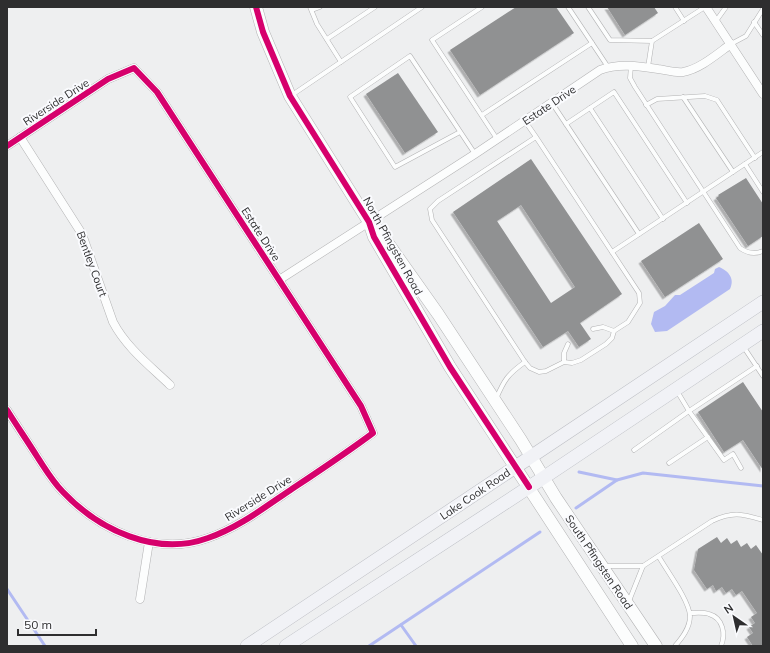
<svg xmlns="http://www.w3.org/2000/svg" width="770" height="653" viewBox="0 0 770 653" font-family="Mulish,sans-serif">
<defs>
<filter id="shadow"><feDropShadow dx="-2.5" dy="2.5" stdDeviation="0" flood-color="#0004"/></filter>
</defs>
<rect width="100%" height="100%" fill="#eeeff0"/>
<path fill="#b2baf2" d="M719,267c10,4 16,12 11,22l-63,42 -12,1 -4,-8 3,-12 11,-6 10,-11h5l34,-22 1,-4z"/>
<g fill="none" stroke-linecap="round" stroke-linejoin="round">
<g stroke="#b2baf2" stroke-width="3">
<path d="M579,472l38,8"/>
<path d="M576,508l41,-28 26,-7 120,13"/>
<path d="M7,589l38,57"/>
<path d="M401,625l15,21"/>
<path d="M369,646l171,-114"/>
</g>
</g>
<g fill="#909192" fill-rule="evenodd" filter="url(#shadow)">
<path d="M516,7h40l18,26 -94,62 -30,-45z"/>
<path d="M607,7h47l4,6 -33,22z"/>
<path d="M398,73l40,59 -33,21 -39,-59z"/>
<path d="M531,159l91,135 -42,29 11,16 -12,8 -11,-16 -25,16 -90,-135zM521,205l54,82 -24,16 -54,-82z"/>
<path d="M746,178l17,26v32l-15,10 -32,-48 3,-2 -1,-1z"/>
<path d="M699,223l24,36 -58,38 -24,-36z"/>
<path d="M743,382l20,30v58l-20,-30 -19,12 -26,-40z"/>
<path d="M717,537l4,6 6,-5 4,6 6,-4 4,7 6,-4 4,6 5,-4 7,10v91h-10l-6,-9 6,-4 -4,-6 6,-4 -4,-6 6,-4 -15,-22 -6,4 -4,-6 -6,4 -4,-6 -6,4 -3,-6 -6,4 -13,-19 4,-21z"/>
</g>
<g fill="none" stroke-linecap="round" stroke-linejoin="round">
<defs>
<g id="lane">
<path d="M310,7l7,17 24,38"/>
<path d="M482,7l-50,33 65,99"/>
<path d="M568,7l40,60"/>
<path d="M588,7l22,33 42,1"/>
<path d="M675,7l9,14"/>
<path d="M312,10l8,-3"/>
<path d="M716,21l10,-14"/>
<path d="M754,22l9,13"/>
<path d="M327,39l48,-32"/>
<path d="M731,44l15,-8 17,-27"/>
<path d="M631,66l-1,12 5,9 105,161c7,5 14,7 23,3"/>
<path d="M648,67l4,-26 53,-34"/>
<path d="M292,95l130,-88"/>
<path d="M683,97l50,75"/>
<path d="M552,103l87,131"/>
<path d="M646,105l11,-6 48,-3 12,4 38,58"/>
<path d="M590,108l73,111"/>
<path d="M482,115l110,-72"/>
<path d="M525,121l11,16 103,156 1,10 -12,19 -14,9 -2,7 -6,6 -25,16 -9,3 -8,-1 -18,9 -7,1 -9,-4 -5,-6 -93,-142 -2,-11 8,-8 98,-64"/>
<path d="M566,124l48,-32 73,111"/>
<path d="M460,132l-65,35 -45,-70 60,-41 65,98"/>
<path d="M745,164l18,28"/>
<path d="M612,252l151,-100"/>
<path d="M593,329l10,-2 11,4"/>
<path d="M743,346l20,30"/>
<path d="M564,362v-9l4,-9"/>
<path d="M677,391l12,20 35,49 9,-6 8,14"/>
<path d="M496,399c8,-19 12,-25 29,-37"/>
<path d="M634,450l55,-39 68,-45"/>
<path d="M669,463l39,-26"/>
<path d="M659,557c8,14 30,43 31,59 0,12 -8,22 -15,30"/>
<path d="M604,566h39l69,-45c21,-10 30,-7 51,-1"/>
<path d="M629,601l14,-35"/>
<path d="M690,613c6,0 13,-1 19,1 14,4 17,20 12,32"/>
</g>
<g id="street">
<path d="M706,7l57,87"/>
<path d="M20,137l62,97 31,88c13,25 36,43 57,63"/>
<path d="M7,146l101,-67 26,-11 23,24 204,314 12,27c-28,21 -57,40 -87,60 -25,17 -49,35 -78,45 -52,19 -109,-8 -145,-46 -10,-10 -17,-22 -25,-34 -10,-16 -21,-32 -31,-48"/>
<path d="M279,280l196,-126 125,-84c18,-7 39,-4 58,-1 8,1 17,4 25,3 17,-3 34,-18 48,-28"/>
<path d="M140,599l9,-57"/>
</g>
<g id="secondary">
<path d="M256,7l7,25 27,64 79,126 5,15 76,130 182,279"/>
<path d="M376,228l4,4 58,82 83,126 35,58 100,148"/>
</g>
<g id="primary">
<path d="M247,646l516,-344"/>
<path d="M286,646l257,-168 220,-147"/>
</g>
</defs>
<use href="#lane" stroke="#b3b3b4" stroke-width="5"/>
<use href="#street" stroke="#b3b3b4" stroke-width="9"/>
<use href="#secondary" stroke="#b3b3b4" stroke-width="13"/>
<use href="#primary" stroke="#bcbec4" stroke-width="14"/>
<use href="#lane" stroke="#fcfdfd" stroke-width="4"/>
<use href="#street" stroke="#fcfdfd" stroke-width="8"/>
<use href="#secondary" stroke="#fcfdfd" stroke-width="12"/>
<use href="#primary" stroke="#f1f2f6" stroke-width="13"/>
<defs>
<g id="cycleway">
<path d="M256,7l7,25 27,64 79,126 5,15 76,130 79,120"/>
<path d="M7,146l101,-67 26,-11 23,24 204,314 12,27c-28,21 -57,40 -87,60 -25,17 -49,35 -78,45 -52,19 -109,-8 -145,-46 -10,-10 -17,-22 -25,-34 -10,-16 -21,-32 -31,-48"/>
</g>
</defs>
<use href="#cycleway" stroke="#fafbfe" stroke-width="8"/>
<use href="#cycleway" stroke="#d6006c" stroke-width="6"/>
</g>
<g text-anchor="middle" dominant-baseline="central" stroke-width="4" stroke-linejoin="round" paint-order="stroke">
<g font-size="11" fill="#2e2e2f" stroke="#fafbfe">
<text transform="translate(56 102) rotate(-33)">Riverside Drive</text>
<text transform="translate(549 105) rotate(-34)">Estate Drive</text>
<text transform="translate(261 234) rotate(57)">Estate Drive</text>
<text transform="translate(393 246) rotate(61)">North Pfingsten Road</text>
<text transform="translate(92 264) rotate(70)">Bentley Court</text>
<text transform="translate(475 494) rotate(-34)">Lake Cook Road</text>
<text transform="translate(258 498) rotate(-32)">Riverside Drive</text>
<text transform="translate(599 562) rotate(56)">South Pfingsten Road</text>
</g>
</g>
<rect width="770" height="653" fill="none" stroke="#2e2e2f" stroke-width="16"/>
<g transform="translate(734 617) rotate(326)" stroke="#fafbfe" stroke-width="3" paint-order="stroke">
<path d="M0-3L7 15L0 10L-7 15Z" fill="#2e2e2f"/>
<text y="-6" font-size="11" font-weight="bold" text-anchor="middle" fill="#2e2e2f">N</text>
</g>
<path d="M18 629v6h78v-6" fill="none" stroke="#2e2e2f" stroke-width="2"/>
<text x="24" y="629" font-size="12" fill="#2e2e2f" stroke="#fafbfe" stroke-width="3" paint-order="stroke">50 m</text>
</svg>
